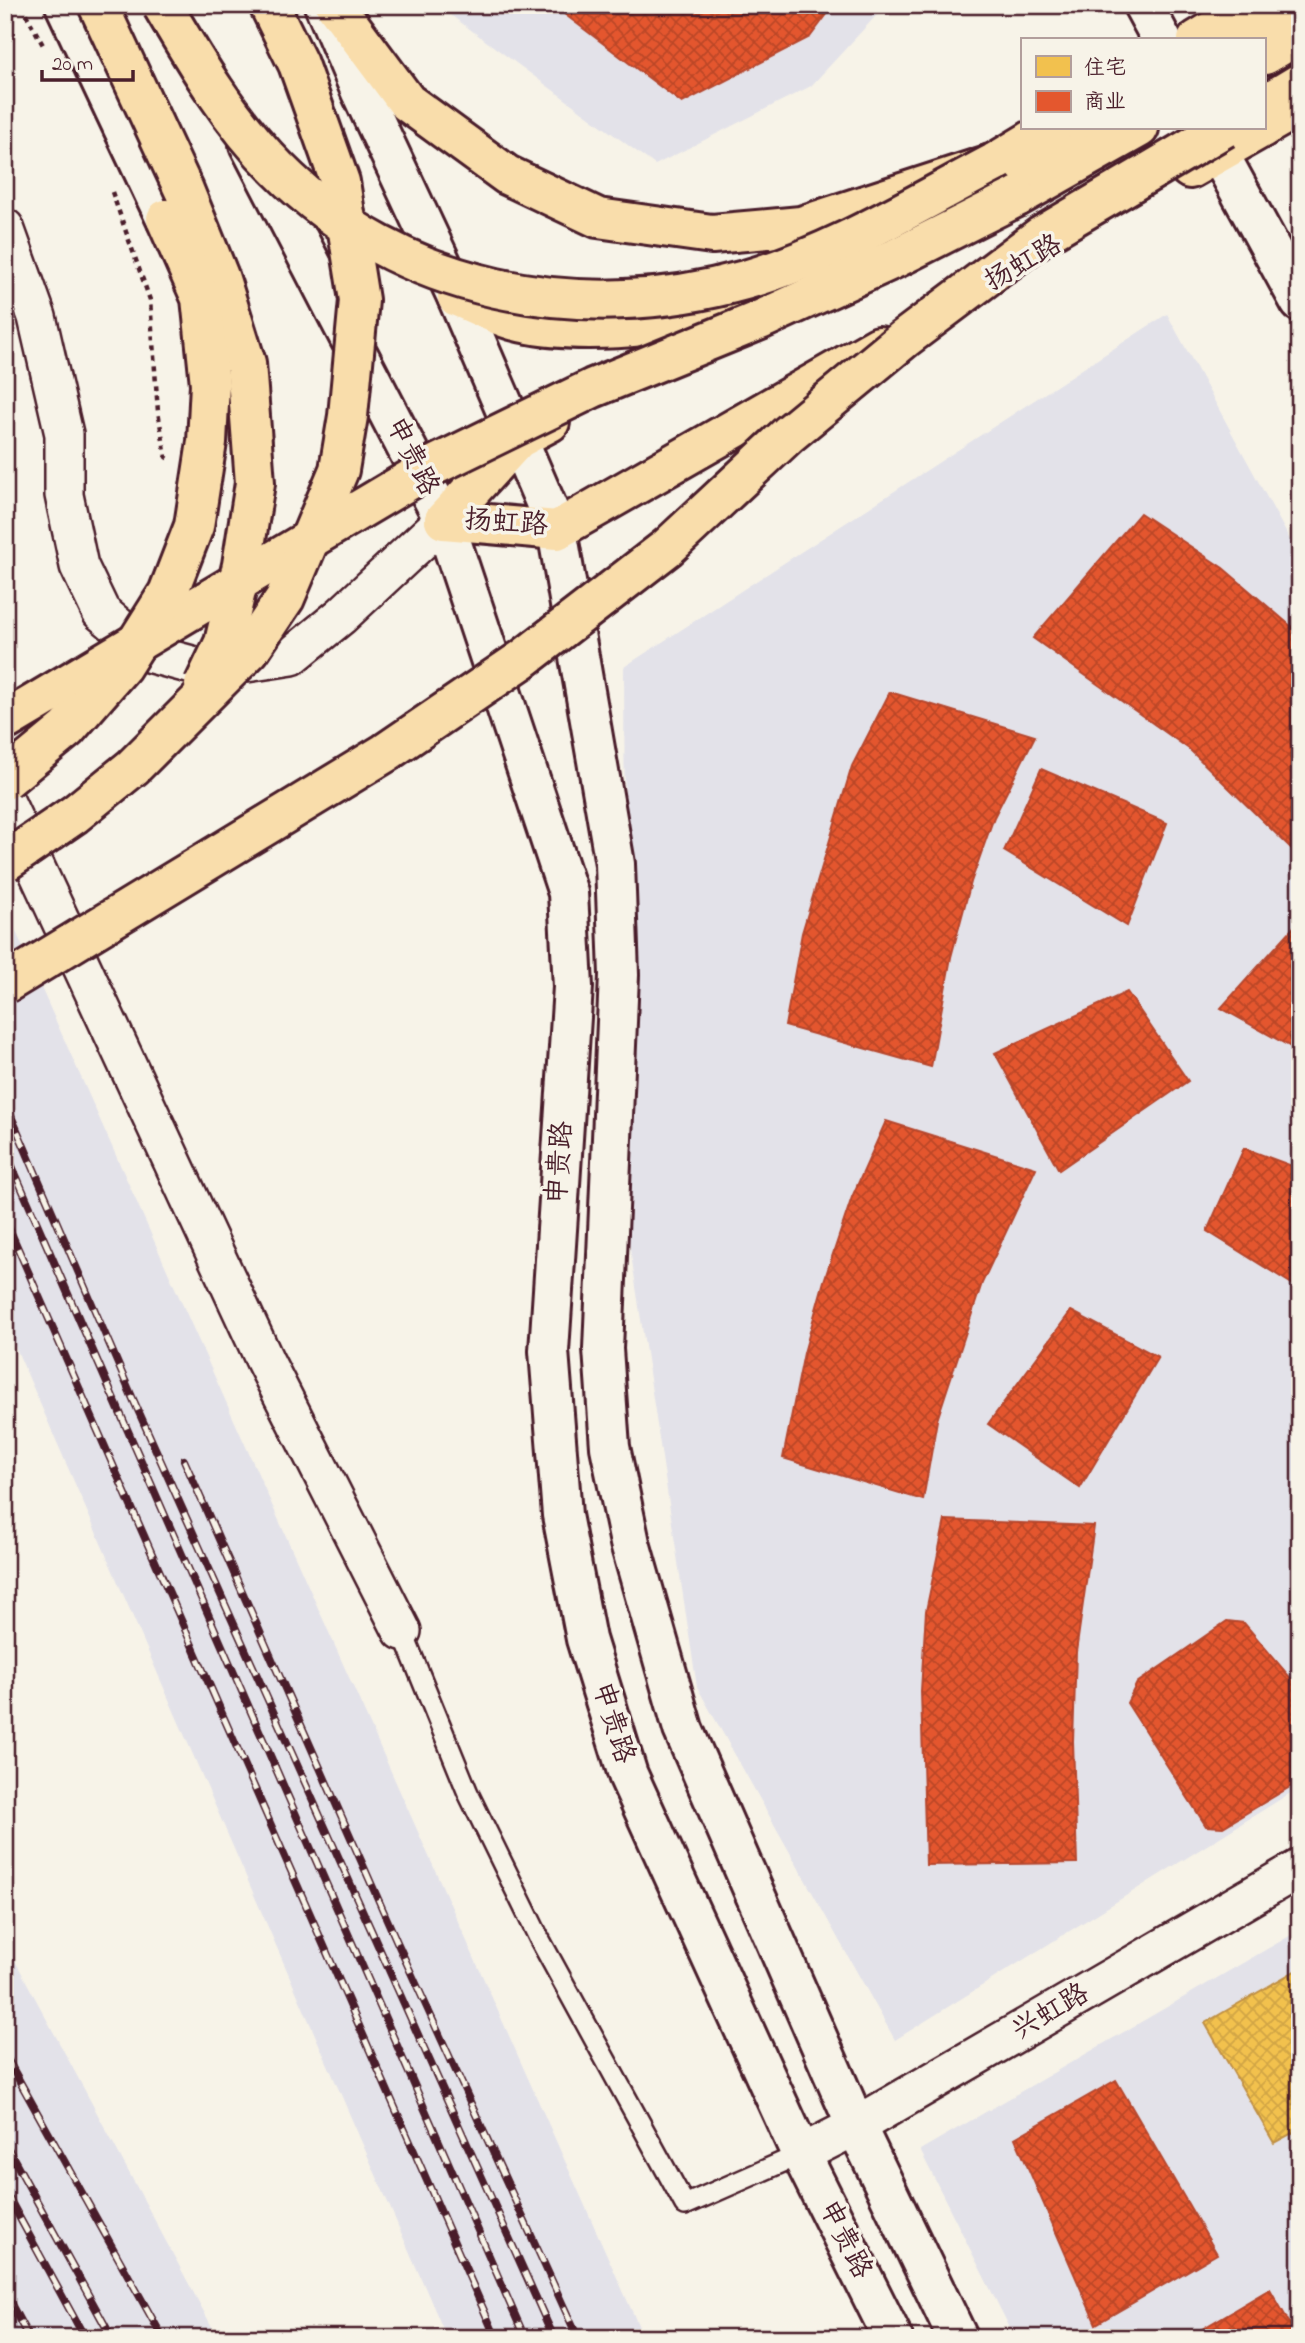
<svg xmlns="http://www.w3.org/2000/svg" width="1305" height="2343" viewBox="0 0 1305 2343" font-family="'Indie Flower','LXGW WenKai TC',sans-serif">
<defs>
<pattern id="homes-cross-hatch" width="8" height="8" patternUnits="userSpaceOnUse" patternTransform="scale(1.75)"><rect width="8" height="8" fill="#f2c14e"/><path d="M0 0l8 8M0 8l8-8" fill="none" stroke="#d1a544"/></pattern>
<pattern id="shops-cross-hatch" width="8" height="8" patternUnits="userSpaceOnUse" patternTransform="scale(1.75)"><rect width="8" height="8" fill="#e4572e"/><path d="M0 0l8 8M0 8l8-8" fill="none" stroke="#bb4727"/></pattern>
</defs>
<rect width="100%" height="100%" fill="#f7f3e8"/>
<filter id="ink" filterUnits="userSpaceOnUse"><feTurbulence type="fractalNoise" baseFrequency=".0143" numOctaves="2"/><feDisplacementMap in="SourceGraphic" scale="14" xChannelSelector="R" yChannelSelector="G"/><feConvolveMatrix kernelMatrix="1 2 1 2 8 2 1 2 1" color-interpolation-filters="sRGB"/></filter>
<g filter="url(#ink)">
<g fill="#e3e2e9">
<path d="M437,5h449l-75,81 -156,79z"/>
<path d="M1167,314l133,244v1229l-405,253 -198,-353 -70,-459 -3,-561z"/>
<path d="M5,907l639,1431h-197l-442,-1015z"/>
<path d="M1300,1930v408h-285l-95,-188z"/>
<path d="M5,1942l213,396h-213z"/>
</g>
<path fill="url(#homes-cross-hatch)" stroke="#c09044" stroke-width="2" d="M1300,1968v161l-26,14 -69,-120z"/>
<g fill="url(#shops-cross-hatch)" stroke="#b6462d" stroke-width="2">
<path d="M568,5h266l-24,32 -128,66 -119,-90z"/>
<path d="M1140,513l83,55 77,66 -1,222 -110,-107 -156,-111z"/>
<path d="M890,692l145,44 -41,81 -23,65 -20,75 -20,110 -146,-41 17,-93 50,-167z"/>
<path d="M1041,769l126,54 -40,103 -123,-75z"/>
<path d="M1300,920v132l-79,-44z"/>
<path d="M1127,992l61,89 -129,89 -64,-117z"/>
<path d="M886,1121l150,47 -54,115 -45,137 -14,80 -140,-42 21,-105 20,-72 28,-84z"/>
<path d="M1244,1148l56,21v120l-93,-58z"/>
<path d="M1071,1311l87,46 -78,131 -92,-64z"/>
<path d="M945,1520l149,6 -18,126 -3,89 4,122 -151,2 -5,-174 5,-80z"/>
<path d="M1227,1621l17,2 56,66v92l-77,46 -17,-1 -79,-123 10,-20z"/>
<path d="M1116,2080l101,174 -121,70 -81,-186z"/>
<path d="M1270,2289l28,49h-111z"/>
</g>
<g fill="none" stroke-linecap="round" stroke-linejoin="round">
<defs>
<path id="service" d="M402,1631l66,162 71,145 146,267 116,-51"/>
<g id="minor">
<path d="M5,228l32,89 27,117v61l15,71 22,46 50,42 56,15 85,-13 49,-40 103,-96"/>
<path d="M5,801l260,560 137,270"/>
<path d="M801,2154l55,-28 444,-258"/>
</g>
<g id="tertiary">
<path d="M1143,5l19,35"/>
<path d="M1205,128l95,174"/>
</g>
<g id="secondary">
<path d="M65,5l101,214"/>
<path d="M324,5l37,87 96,205 100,233 58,334 4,111 -16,374 7,98 20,96 53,186 173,397 102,212"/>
<path d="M249,144l195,376 124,373 5,94 -24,364 13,164 24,124 42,136 173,379 92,184"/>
</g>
<g id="primary">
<path d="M1240,40l59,-35"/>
<path d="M1265,126l35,-20"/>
<path d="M1023,163l64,-35"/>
<path d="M1190,169l72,-41"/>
<path d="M457,297c18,7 36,17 55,23 71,20 168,2 241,-8"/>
<path d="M444,520l113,10 322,-184"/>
<path d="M444,520l74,-81 32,-17"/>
</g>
<g id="trunk">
<path d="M335,5l72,97 100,73 91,43 114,16 89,-8 193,-63 58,-35"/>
<path d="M1197,40l58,-35"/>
<path d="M1265,55l35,-21"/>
<path d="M1265,104l35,-21"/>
<path d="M1017,197l122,-69"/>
</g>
</defs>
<use href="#service" stroke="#4a1f2b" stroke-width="24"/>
<use href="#minor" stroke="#4a1f2b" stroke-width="42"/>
<use href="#tertiary" stroke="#4a1f2b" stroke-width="44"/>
<use href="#secondary" stroke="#4a1f2b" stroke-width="44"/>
<use href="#primary" stroke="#4a1f2b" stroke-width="44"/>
<use href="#trunk" stroke="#4a1f2b" stroke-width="44"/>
<g stroke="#4a1f2b" stroke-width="4.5" stroke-dasharray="5 5" stroke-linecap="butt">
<path d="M21,5l22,40"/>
<path d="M112,192l38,108 8,112 8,45 4,3"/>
</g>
<use href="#service" stroke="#f7f3e8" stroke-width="19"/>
<use href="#minor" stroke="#f7f3e8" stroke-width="37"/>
<use href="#tertiary" stroke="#f7f3e8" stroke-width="38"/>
<use href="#secondary" stroke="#f7f3e8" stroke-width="38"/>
<use href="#primary" stroke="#f9ddab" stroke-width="38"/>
<use href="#trunk" stroke="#f9ddab" stroke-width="38"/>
<defs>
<g id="rail">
<path d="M5,1102l128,297 421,939"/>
<path d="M5,1150l520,1188"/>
<path d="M5,1219l491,1119"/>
<path d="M184,1460l213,482 181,396"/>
<path d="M5,2055l158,283"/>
<path d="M5,2143l107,195"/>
<path d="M5,2191l80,147"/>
<path d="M5,2293l24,45"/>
</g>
</defs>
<use href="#rail" stroke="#4a1f2b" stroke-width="8"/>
<use href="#rail" stroke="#f7f3e8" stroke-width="5" stroke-dasharray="16" stroke-linecap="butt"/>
<defs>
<g id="trunk-bridge">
<path d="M98,5l86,185 36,89 26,84 9,120 -13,82 -18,78 -20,42"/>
<path d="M162,5c34,58 68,116 116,164 122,123 303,157 467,111 87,-25 169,-75 249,-117"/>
<path d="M5,721l428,-255 160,-78 167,-68 136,-62 121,-61"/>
<path d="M5,780l62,-51 55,-63 46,-73 26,-67 13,-84 3,-58 -9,-86 -35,-79"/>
<path d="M5,862l70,-48 58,-47 117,-117 35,-52 54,-128 9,-54 11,-116 -19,-118 -42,-118 -29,-59"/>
<path d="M5,984l380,-231 138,-94 145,-112 121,-113 115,-95 137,-103 183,-108"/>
</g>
</defs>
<use href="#trunk-bridge" stroke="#4a1f2b" stroke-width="44" stroke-linecap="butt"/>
<use href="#trunk-bridge" stroke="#f9ddab" stroke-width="38"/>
</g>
</g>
<g text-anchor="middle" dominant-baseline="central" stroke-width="7" stroke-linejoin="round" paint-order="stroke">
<g font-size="28" fill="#4a1f2b" stroke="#f7f3e8">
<text transform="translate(1024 264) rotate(-30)">扬虹路</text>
<text transform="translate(411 457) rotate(63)">申贵路</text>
<text transform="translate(506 524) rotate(4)">扬虹路</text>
<text transform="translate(561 1163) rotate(-86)">申贵路</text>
<text transform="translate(612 1723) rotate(73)">申贵路</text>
<text transform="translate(1051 2013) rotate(-30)">兴虹路</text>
<text transform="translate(844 2240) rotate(63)">申贵路</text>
</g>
</g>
<rect width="1305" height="2343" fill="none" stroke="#f7f3e8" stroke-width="28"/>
<rect x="14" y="14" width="1277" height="2315" fill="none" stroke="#4a1f2b" stroke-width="2.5" filter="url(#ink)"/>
<rect x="1021" y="38" width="245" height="91" fill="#f7f3e8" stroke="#b29e9c" stroke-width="2"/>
<rect x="1036" y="56" width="35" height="21" fill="#f2c14e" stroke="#b29e9c" stroke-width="2"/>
<text x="1084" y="74" font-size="21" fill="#4a1f2b">住宅</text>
<rect x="1036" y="91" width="35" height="21" fill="#e4572e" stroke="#b29e9c" stroke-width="2"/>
<text x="1084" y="108" font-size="21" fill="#4a1f2b">商业</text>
<path d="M42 70v10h91v-10" fill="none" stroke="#4a1f2b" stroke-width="3.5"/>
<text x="52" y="70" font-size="21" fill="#4a1f2b" stroke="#f7f3e8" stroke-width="5" paint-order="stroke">20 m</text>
</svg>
